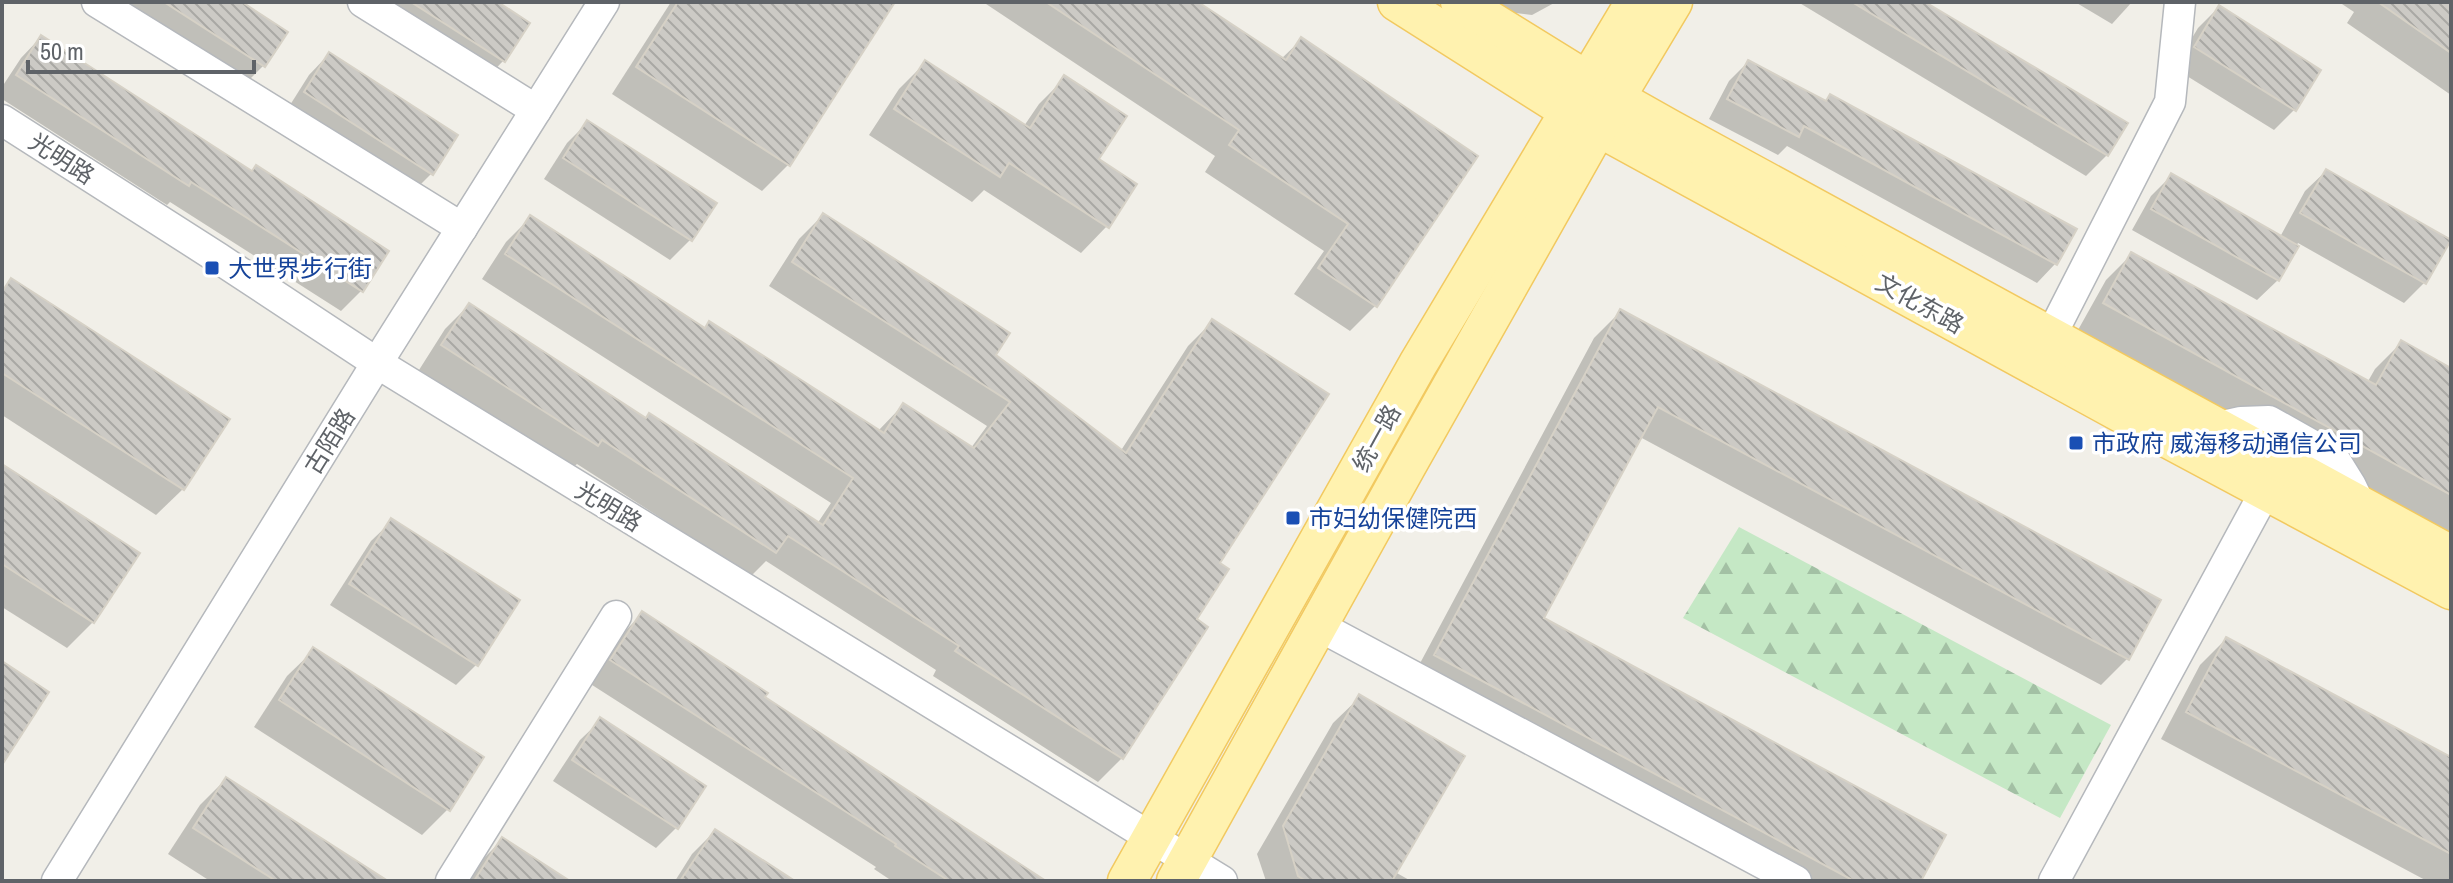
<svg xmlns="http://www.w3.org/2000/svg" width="2453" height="883" viewBox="0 0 2453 883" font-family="'Archivo Narrow','Noto Sans SC',sans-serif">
<defs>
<pattern id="forest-firs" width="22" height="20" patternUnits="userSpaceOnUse" patternTransform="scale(2)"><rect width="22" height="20" fill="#c5e8c5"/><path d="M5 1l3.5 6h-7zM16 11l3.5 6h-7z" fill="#a3c0a4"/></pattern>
<pattern id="building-back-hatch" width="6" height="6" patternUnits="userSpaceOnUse" patternTransform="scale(2)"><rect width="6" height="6" fill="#cccac5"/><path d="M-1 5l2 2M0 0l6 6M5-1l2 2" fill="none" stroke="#a9a8a4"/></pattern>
</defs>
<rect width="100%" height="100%" fill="#f1efe8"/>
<path fill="url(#forest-firs)" d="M1739,527l372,198 -51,93 -377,-200z"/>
<g fill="#0003">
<path d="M112,2h125l26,64 -20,20z"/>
<path d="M359,2h135l34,22 -25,37 -20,21z"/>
<path d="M671,2h222l-105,163 -26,26 -150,-97z"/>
<path d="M983,2h212l86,57 20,-19 175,116 -101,150 -25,25 -56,-37 30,-43 -119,-79 10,-16z"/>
<path d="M1485,2h71l-24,13 -33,-4z"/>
<path d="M1798,2h124l203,122 -18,31 -21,21z"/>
<path d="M2075,2h57l-20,22z"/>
<path d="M2339,2h112v93l-104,-72 7,-11z"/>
<path d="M2219,7l100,64 -25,39 -20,20 -100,-62 24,-40z"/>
<path d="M41,37l320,254 -20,20 -171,-109 -3,3 -165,-106v-12l19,-29z"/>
<path d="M329,54l102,120 -20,20 -126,-81 24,-38z"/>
<path d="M1748,62l307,202 -18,19 -250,-137 -9,9 -69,-36 20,-38z"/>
<path d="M925,63l99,63 15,-22 26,-26 31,82 11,66 -26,27 -97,-63 -12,12 -103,-67 30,-46z"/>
<path d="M587,123l103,117 -20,20 -126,-81 23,-36z"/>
<path d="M2326,171l98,112 -20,20 -106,-60 -20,37 -21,20 -125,-70 19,-34 20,-20 109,61 25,-46z"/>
<path d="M823,215l170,140 127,97 68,-106 24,-24 5,242 -23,56 12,8 -84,130 -24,24 -165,-106 3,-6 -170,-109 -15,15 -174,-112 -5,4 -153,-98 26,-41 24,-24 176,115 172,104 14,-21 -349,-224 24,-37 24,-24 174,111 174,102 25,-26 68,43 16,-22 -218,-140 30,-47z"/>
<path d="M2132,254l235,129 8,-14 26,-26 50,28v164l-373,-205 28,-50z"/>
<path d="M12,281l171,208 -27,26 -154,-100v-125z"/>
<path d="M1621,311l538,290 -32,58 -26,26 -461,-248 -98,182 377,262h-139l-370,-199 184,-344z"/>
<path d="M2,466l91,156 -26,26 -65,-41z"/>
<path d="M392,521l125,80 -41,64 -20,20 -126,-80 41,-64z"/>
<path d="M642,614l121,84 279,183h-150l-18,-12 2,-2 -287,-184 31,-47z"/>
<path d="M2226,639l225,120v122h-24l-266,-142 39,-74z"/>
<path d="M314,650l134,159 -26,26 -168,-108 33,-51z"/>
<path d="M1360,697l35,175 16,9h-145l-9,-27 76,-131z"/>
<path d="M601,720l76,107 -21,21 -103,-67 27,-41z"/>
<path d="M226,779l158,102h-174l-42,-27 32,-49z"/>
<path d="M715,831l77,50h-117l17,-27z"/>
<path d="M502,840l64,41h-99l11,-17z"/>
</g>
<g fill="url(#building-back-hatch)" stroke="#d6d1c6" stroke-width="2">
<path d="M164,2h78l46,30 -23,35z"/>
<path d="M411,2h87l32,21 -25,39z"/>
<path d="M678,2h217l-105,164 -154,-99z"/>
<path d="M1046,2h152l88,58 15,-23 177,119 -101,151 -59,-39 30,-44 -119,-79 10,-15z"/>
<path d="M1852,2h73l203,121 -20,33z"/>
<path d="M2378,2h73v51z"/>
<path d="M2219,5l102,65 -25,41 -102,-64z"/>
<path d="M41,35l211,136 4,-6 133,86 -26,41 -172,-110 -2,4 -173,-111z"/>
<path d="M329,52l129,83 -25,40 -129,-83z"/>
<path d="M925,60l105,68 34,-53 63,41 -28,43 38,25 -28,44 -100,-65 -9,14 -106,-68z"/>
<path d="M1748,60l78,41 4,-7 247,135 -20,36 -253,-139 -5,11 -72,-38z"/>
<path d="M587,120l130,83 -25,38 -129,-83z"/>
<path d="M2326,169l125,71 -25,44 -126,-71z"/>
<path d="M2171,173l128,73 -20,35 -128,-72z"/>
<path d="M823,213l187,120 -14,22 130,98 86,-134 117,75 -109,169 9,6 -32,50 11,8 -85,132 -168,-108 4,-5 -171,-110 -12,17 -174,-113 -4,6 -157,-101 28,-42 177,115 3,-5 174,112 30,-47 -348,-224 25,-39 175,113 4,-7 175,112 19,-30 71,45 36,-46 -218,-140z"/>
<path d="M2131,252l245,133 25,-45 50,28v127l-348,-192z"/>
<path d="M11,278l219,141 -46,71 -182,-117v-81z"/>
<path d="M1620,309l541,291 -32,60 -471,-253 -114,211 402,217 -25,46h-67l-420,-226z"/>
<path d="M2,464l138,89 -46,70 -92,-59z"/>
<path d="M391,518l129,82 -42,66 -129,-82z"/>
<path d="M642,611l126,82 -3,4 281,184h-97l-54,-35 1,-2 -286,-184z"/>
<path d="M2226,637l225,120v97l-265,-142z"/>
<path d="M313,647l171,110 -34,54 -171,-111z"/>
<path d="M2,661l47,31 -47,73z"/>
<path d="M1359,694l106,62 -73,125h-86l-8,-5 -15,-50z"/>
<path d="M600,717l106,69 -28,43 -106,-69z"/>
<path d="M226,777l162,104h-112l-83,-53z"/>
<path d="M715,829l80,52h-115z"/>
<path d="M502,837l68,44h-96z"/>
</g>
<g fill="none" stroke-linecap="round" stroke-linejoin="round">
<defs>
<g id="minor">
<path d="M97,2l365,226"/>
<path d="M363,2l173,108"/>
<path d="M2,120l216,138 159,105 845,518"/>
<path d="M2040,357l130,-255 10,-100"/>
<path d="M2209,429l32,-7 28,-1 64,36 18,29 12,25"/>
<path d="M1317,625l479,256"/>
<path d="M57,881l320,-518 227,-361"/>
<path d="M451,881l165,-265"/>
<path d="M2054,881l211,-389"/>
</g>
<g id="major">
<path d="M1397,2l172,109 596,326 286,153"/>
<path d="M1460,2l155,96 55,31 781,426"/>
<path d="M1127,881l291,-517 217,-362"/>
<path d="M1176,881l230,-414 192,-340 75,-125"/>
</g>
</defs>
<use href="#minor" stroke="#b5b8bc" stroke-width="33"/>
<use href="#major" stroke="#f2c960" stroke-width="41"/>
<use href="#minor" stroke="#fff" stroke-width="30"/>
<use href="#major" stroke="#fff2af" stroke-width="38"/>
</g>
<g fill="#1a4fb4" stroke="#fff" stroke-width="3">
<rect x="204" y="260" width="16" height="16" rx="4"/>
<rect x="2068" y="435" width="16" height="16" rx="4"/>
<rect x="1285" y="510" width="16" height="16" rx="4"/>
</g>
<g text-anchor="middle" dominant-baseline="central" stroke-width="7" stroke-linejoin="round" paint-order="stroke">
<g font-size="24" fill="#5f6368" stroke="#fff">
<text transform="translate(62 158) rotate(33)">光明路</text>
<text transform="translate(1920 303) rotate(29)">文化东路</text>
<text transform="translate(1376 438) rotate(-61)">统一路</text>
<text transform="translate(329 441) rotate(-58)">古陌路</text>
<text transform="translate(609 506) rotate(31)">光明路</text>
</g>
<g font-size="24" fill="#164399" stroke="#fff" text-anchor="start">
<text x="228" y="268">大世界步行街</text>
<text x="2092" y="443">市政府 威海移动通信公司</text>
<text x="1309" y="518">市妇幼保健院西</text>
</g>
</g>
<rect width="2453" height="883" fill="none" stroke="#5f6368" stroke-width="8"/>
<path d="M28 60v12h226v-12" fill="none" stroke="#5f6368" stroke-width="4"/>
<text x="40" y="60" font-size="24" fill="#5f6368" stroke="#ffffff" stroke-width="6" paint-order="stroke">50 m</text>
</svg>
